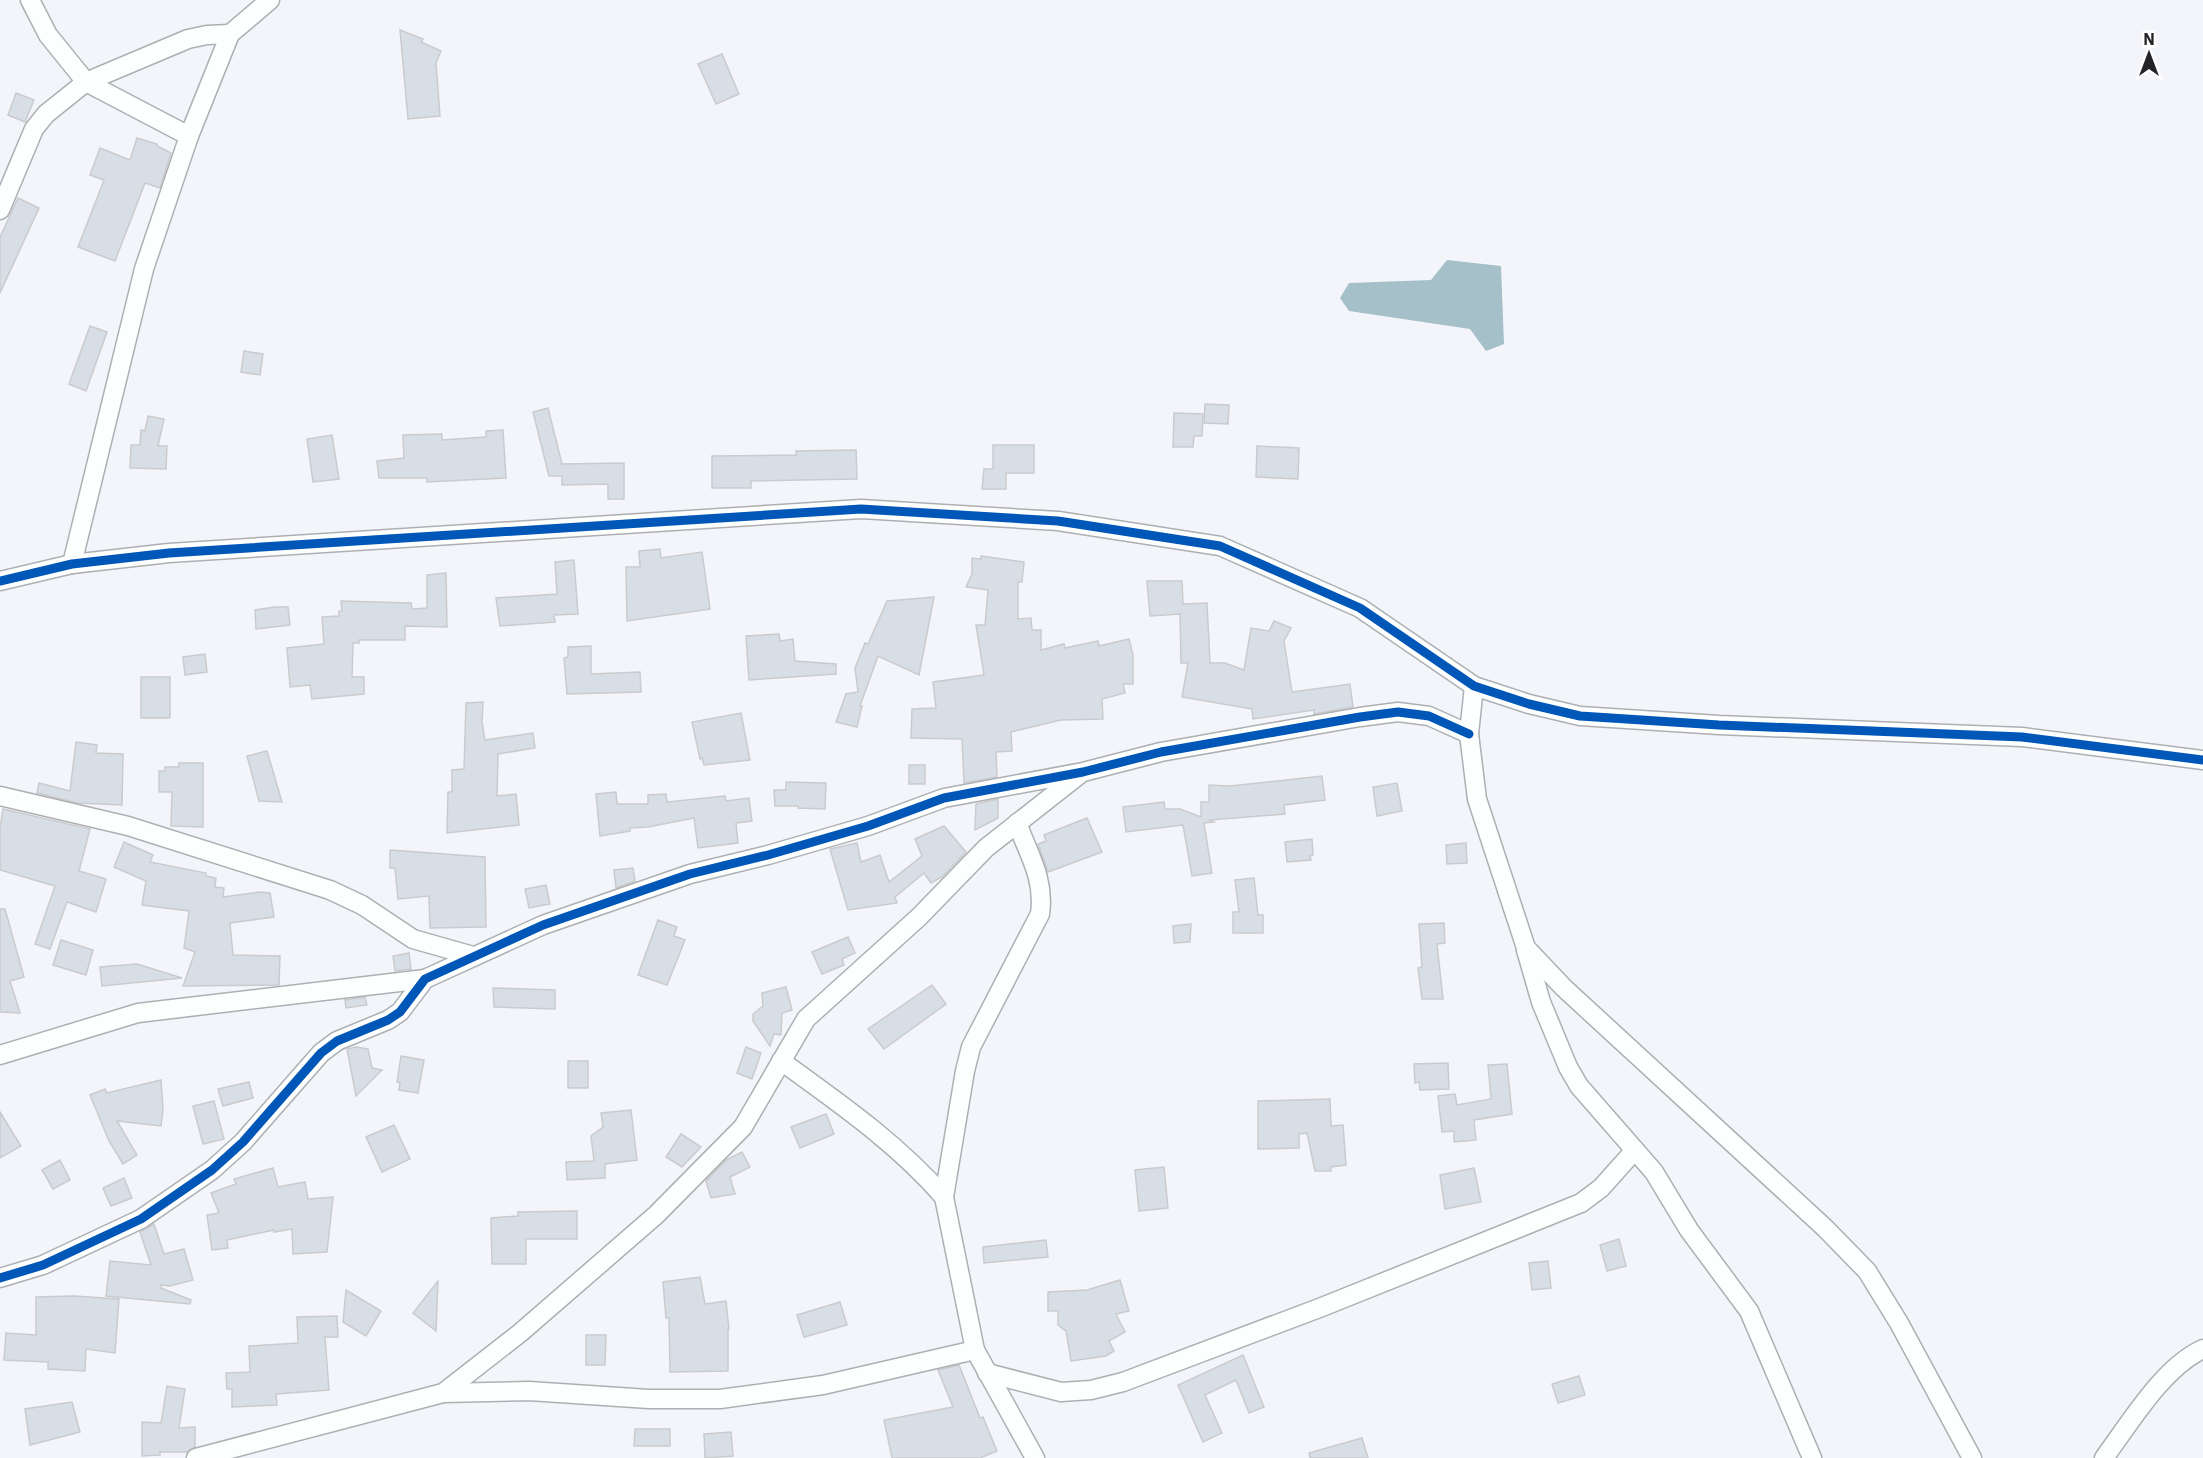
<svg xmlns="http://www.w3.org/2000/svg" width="2203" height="1458" viewBox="0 0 2203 1458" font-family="'IBM Plex Sans',sans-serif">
<rect width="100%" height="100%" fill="#f4f5fa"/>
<path fill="#a5c0c8" d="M1447,260l54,6 3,78 -18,7 -16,-22 -121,-18 -9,-13 9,-15 82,-3z"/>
<g fill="#d8dee5" stroke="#c9cbce" stroke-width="1.5">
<path d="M400,30l23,9 -2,3 20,9 -5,12 4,53 -32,3z"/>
<path d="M722,54l17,40 -23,10 -18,-40z"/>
<path d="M16,93l18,7 -9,22 -17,-7z"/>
<path d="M137,138l20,6v2l14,7 -11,35 -15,-5 -30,78 -37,-14 26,-67 -14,-5 10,-27 30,12z"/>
<path d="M18,198l21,10 -39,85v-56z"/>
<path d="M90,326l17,6 -21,59 -17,-7z"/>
<path d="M244,351l19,3 -3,21 -19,-3z"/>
<path d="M1205,404l24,1 -1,19 -24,-1z"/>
<path d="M548,408l14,56 62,-1v36h-16v-15l-46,1v-9h-13l-16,-64z"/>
<path d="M1174,413l29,1 -1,22h-8l-1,11h-20z"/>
<path d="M148,416l16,3 -6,27h9l-1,23 -36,-1 1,-23h9l1,-15 4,1z"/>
<path d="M503,430l3,48 -79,4v-4h-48l-2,-17 27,-3 -1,-23 39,-1v6l44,-3v-6z"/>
<path d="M332,435l7,44 -26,3 -6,-43z"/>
<path d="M993,445h41v28h-28v16h-24l2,-20h9z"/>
<path d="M1257,446l42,2 -1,31 -42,-2z"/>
<path d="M856,450l1,29 -106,2v7h-39v-32l84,-1v-4z"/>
<path d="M660,549l1,9 41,-6 8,57 -83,12 -1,-54h14l-1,-16z"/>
<path d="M981,556l43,6 -2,20h-4v37l13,-1 1,12h9v20l23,-6 1,4 33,-7 1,5 30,-7 4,16v29h-10l2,9 -23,6 1,20 -42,1 -50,12 1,19 -16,1 1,25 -33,6 -2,-44 -51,-1 1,-29 24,-1 -3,-26 51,-7 -8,-50h9l3,-35 -22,-3 6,-13v-16l9,1z"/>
<path d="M574,560l4,54 -24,1 1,7 -55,4 -4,-28 61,-4 -2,-32z"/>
<path d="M446,573l1,54 -42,-1v14h-46v3h-6l-1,34h12v17l-52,5 -2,-14 -20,2 -3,-39 37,-4 -2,-27 17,-1v-5h3l-1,-10 70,2 1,6 15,-1v-33z"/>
<path d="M1147,581h35l1,23 24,-1 3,60h15l19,7 7,-42 18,3 5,-10 17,7 -7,13 8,51 58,-8 3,23 -39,7v-4l-61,9 -1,-10 -70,-12 6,-34h-7l-1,-49 -30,2z"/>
<path d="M934,597l-15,78 -41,-19 -18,50h2l-5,21 -21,-5 10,-28 12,-2 -3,-24 10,-25 3,1 19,-43z"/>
<path d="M275,607h13l2,18 -34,4 -1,-19z"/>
<path d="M779,634l1,7 13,-2 2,22 41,3v10l-87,6 -3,-44z"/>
<path d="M591,646v28l49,-2 1,20 -74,2 -3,-36 4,-1v-10z"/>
<path d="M205,654l2,18 -22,3 -2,-18z"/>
<rect x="141" y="677" width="29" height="41"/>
<path d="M483,702l-1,20 3,18 48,-7 2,15 -37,6 -1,42 19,-2 3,31 -72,8 1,-41h4v-22l12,-1 2,-66z"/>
<path d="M741,713l9,47 -46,5 -2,-7 -2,1 -8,-37z"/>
<path d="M76,742l21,3 -1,8 27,1 -1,51 -45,-2 -40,-10 2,-10 31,8z"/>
<path d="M267,751l15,51 -23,-1 -5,-19 -7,-26z"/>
<path d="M179,763h24v64l-32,-1 1,-34h-13v-21h6v-4h14z"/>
<rect x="909" y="765" width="16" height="19"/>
<path d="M1322,776l3,24 -41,5 1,9 -75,6 4,2 -10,1 8,50 -20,3 -9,-51 -57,7 -3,-25 41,-5 1,7h15l21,8v-15h8v-17l21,1z"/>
<path d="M786,782l40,1 -1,26 -27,-1v-2h-23l-1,-16h12z"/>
<path d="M1397,783l5,28 -25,5 -4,-29z"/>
<path d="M616,792l1,12h31v-9l18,-1 1,8 58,-6 1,5 23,-3 3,23 -16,2 2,20 -40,5 -4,-30 -46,9 -18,1v3l-30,5 -4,-42z"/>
<path d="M998,799v19l-23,12 1,-26z"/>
<path d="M3,809l87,20 -11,42 27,8 -10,33 -29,-10 -17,47 -15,-5 20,-58 -55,-16v-42z"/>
<path d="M1087,818l15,34 -54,20 -10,-28 8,-3 -2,-6z"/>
<path d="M944,826l22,26 -24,25 -11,6 -7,-10 -29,24 2,6 -49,7 -18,-61 27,-6 4,19 19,-7 9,27 33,-26 -7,-17z"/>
<path d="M1312,839l1,16 -3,1 1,4 -24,2 -2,-20z"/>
<path d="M124,842l29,13 -3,7 56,11v3l10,2 -1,9 9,1 -1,9 36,-5 11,1 4,24 -44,6 3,32 47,1 -1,29 -96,1 12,-34 -11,-4 5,-37 -47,-6 4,-24 -32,-14z"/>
<path d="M1466,843l1,20 -20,1 -1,-19z"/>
<path d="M390,850l95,7 1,70 -56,1 -1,-32 -31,3 -3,-31h-5z"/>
<path d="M633,868l2,13 -19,7 -2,-18z"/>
<path d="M1254,878l4,37h5v18h-30v-21h6l-4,-32z"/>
<path d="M546,885l4,19 -21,4 -4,-19z"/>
<path d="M0,909h5l19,68 -14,4 10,32 -20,-1z"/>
<path d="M658,920l19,7 -3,9 11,4 -18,45 -29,-10z"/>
<path d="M1444,923l1,20 -8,1 6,55h-21l-4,-31 4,-1 -3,-43z"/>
<path d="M1191,924l-1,18 -16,1 -1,-17z"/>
<path d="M848,937l7,16 -13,6 2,6 -22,9 -10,-22z"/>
<path d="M61,940l32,10 -7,25 -33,-10z"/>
<path d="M409,953l2,16 -16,2 -2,-15z"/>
<path d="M137,964l45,14 -80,8 -2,-19z"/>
<path d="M932,985l14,19 -62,45 -16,-20z"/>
<path d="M786,987l6,23 -10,3 -1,22 -7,-1 -4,12 -17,-25v-7l10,-8 -1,-13z"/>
<path d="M493,988l62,2v19l-61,-2z"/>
<path d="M365,997l2,8 -21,3 -1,-8z"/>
<path d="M356,1047l12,2 4,19 10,2 -26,26 -9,-47z"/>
<path d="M746,1047l15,6 -9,26 -15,-6z"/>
<path d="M401,1056l23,4 -6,33 -19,-3 1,-7 -3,-1z"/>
<rect x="568" y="1061" width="20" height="27"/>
<path d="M1448,1063l1,26 -29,1 -1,-8 -4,1 -1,-19z"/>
<path d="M1507,1064l5,50 -38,6 2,20 -22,2v-11l-12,1 -4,-36 17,-2 2,11 34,-6 -3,-34z"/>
<path d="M161,1080l2,29 -2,17 -44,-5 20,34 -14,9 -14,-23 -19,-46 15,-6 2,4z"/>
<path d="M249,1082l4,16 -30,8 -5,-17z"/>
<path d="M1330,1099l1,27 12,-1 3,40 -15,2v4h-16l-8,-38 -8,1v14l-41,1v-48z"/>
<path d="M214,1101l10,38 -21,5 -10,-38z"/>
<path d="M631,1110l6,50 -32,4v14l-38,2 -1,-18 28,-1 -3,-25 12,-9 -2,-14z"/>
<path d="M0,1112l21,34 -21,12z"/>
<path d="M826,1114l8,20 -34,14 -9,-21z"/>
<path d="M394,1125l16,34 -28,13 -16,-35z"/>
<path d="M681,1134l20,13 -19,20 -16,-10z"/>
<path d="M742,1152l8,15 -20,10 5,17 -24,4 -5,-17 20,-21z"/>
<path d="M60,1160l10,20 -17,9 -11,-19z"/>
<path d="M1164,1167l4,41 -29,3 -4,-41z"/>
<path d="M273,1168l5,19 27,-5 3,17 25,-2 -6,55 -34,2 -1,-25 -18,3v-2l-47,10 1,8 -16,2 -5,-35 12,-2 -8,-20 25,-9 -2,-5z"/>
<path d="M1474,1168l7,34 -36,7 -5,-34z"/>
<path d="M124,1178l8,20 -21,8 -8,-18z"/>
<path d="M577,1211v28h-51v25h-34l-1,-46 27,-2v-4z"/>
<path d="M154,1224l10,30 20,-5 9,31 -23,6 -9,-1v3l30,12 -1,4 -84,-8 4,-35 41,4 -11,-33z"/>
<path d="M1619,1239l7,27 -19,5 -7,-26z"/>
<path d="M1046,1240l2,17 -64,6 -1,-16z"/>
<path d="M1548,1261l3,27 -19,2 -3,-27z"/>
<path d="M700,1277l5,27 21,-3 3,28h-1v42l-58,1 -1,-54h-3l-3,-36z"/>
<path d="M1120,1280l9,31 -13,3 9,18 -16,9 5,10 -8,5 -35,5 -5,-30 -8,-6v-14h-10v-19l39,-2z"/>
<path d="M438,1281l-2,50 -23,-18z"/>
<path d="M346,1290l35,21 -15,25 -23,-14z"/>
<path d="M74,1296l45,3 -4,54 -29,-4 -1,22 -37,-2v-7l-44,-2 2,-27 30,2v-38z"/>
<path d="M840,1302l7,23 -43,12 -7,-22z"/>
<path d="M337,1316l1,21h-13l4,53 -53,4 1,11 -45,2v-18h-5l-1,-16 24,-1 -1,-26 49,-3 -1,-26z"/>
<path d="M586,1335h20l-1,30h-19z"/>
<path d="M1243,1355l21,52 -15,6 -13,-33 -31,15 17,38 -19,9 -25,-57z"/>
<path d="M959,1365l21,53 3,-1 14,34 -17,7h-88l-8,-38 69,-13 -15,-37z"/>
<path d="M1579,1376l6,19 -27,8 -6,-19z"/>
<path d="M167,1386l18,3 -6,39 16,-1v20l-8,5h-27v3l-18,1v-34l19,1z"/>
<path d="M72,1402l8,30 -50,13 -5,-36z"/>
<path d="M635,1429h35v17h-36z"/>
<path d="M731,1432l2,24 -28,2 -1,-24z"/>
<path d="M1362,1438l6,20h-58l-1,-5z"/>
</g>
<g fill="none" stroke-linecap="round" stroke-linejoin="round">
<defs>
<g id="minor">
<path d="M30,0l18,35 38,47 103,54"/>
<path d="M0,210l34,-81 12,-15 40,-32 102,-43 19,-4 23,-1"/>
<path d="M72,564l72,-295 45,-133 41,-102 40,-34"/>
<path d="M0,581l72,-17 97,-11 692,-44 197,12 162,25 140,62 114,78 55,18 51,12 139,9 303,12 181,23"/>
<path d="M1474,686l-5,48 8,65 49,149 38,40 261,240 42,43 32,52 73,135"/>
<path d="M0,796l128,30 202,64 32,15 51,34 60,17"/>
<path d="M1017,823c12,32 28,56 23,91l-69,133 -6,24 -21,126 31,153 60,108"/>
<path d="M1526,950l15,52 27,65 11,19 75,86 35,58 60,81 63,147"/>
<path d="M0,1055l138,-42 287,-34"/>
<path d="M781,1061c58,42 116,82 163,136"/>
<path d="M0,1278l43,-13 98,-46 71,-49 31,-28 78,-89 16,-12 51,-21 12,-8 25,-33 118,-54 147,-51 78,-19 100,-29 76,-28 139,-26 78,-20 199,-35 38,-5 31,4 40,18"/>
<path d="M987,1373l74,19 30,-2 32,-8 199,-75 259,-104 20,-15 34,-38"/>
<path d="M443,1393l86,-2 120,8h71l103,-14 152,-35"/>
<path d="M196,1458l247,-65 77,-60 136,-118 87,-88 63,-108 113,-102 67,-69 94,-74"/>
<path d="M2104,1458c26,-35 59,-91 99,-109"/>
</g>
</defs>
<use href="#minor" stroke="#aeafb3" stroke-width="21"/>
<use href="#minor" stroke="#fdfefe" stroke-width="18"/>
<defs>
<g id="cycleway">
<path d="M0,581l72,-17 97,-11 692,-44 197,12 162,25 140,62 114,78 55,18 51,12 139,9 303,12 181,23"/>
<path d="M0,1278l43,-13 98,-46 71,-49 31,-28 78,-89 16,-12 51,-21 12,-8 25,-33 118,-54 147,-51 78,-19 100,-29 76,-28 139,-26 78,-20 199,-35 38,-5 31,4 40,18"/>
</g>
</defs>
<use href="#cycleway" stroke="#fff" stroke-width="13"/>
<use href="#cycleway" stroke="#0057b8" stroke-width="9"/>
</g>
<g transform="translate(2149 54)" stroke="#ffffff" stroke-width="4.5" paint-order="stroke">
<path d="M0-4.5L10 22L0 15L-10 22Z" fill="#222326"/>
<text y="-9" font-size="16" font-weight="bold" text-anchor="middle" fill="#222326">N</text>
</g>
</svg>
